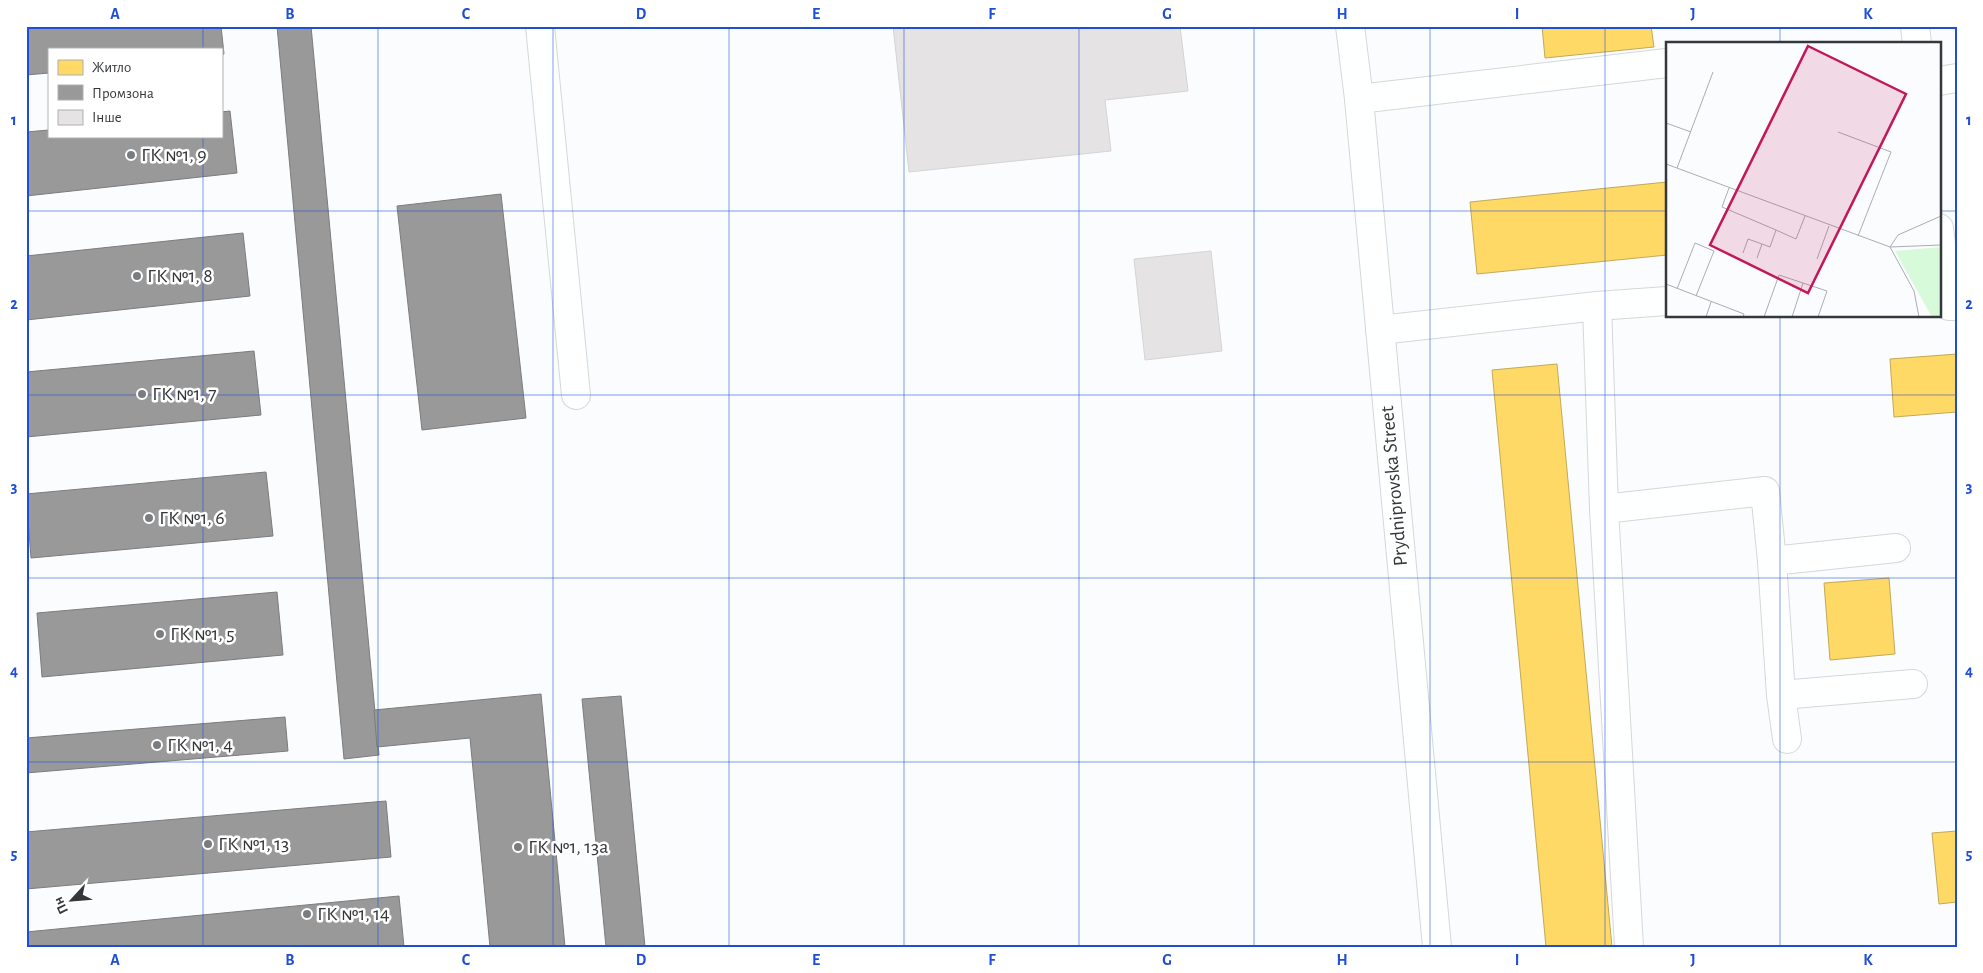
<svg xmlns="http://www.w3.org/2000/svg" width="1983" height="973" viewBox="0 0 1983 973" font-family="'Alegreya Sans',sans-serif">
<rect width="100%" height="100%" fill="#fafcfe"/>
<g fill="#ffd966" stroke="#c2a959">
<path d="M1542,26h109l3,21 -109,11z"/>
<path d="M1667,182v73l-190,19 -7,-72z"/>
<path d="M1957,354v58l-63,5 -4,-58z"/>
<path d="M1557,364l55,583h-66l-54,-577z"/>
<path d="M1889,578l6,76 -65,6 -6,-77z"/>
<path d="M1957,831v71l-18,2 -7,-71z"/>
</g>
<g fill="#999" stroke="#7b7c7d">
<path d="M26,26h195l3,28 -3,1v-6h-172v24l-23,2z"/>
<path d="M277,26h34l68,729 -35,4z"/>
<path d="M230,111l7,62 -211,23v-64l23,-2v6h172v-24z"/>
<path d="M501,194l25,224 -104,12 -25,-224z"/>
<path d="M243,233l7,63 -224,24v-64z"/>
<path d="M254,351l7,64 -235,22v-65z"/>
<path d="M266,472l7,64 -242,22 -5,-64z"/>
<path d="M277,592l6,63 -241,22 -5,-64z"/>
<path d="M541,694l24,253h-75l-20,-209 -93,9 -3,-37z"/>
<path d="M621,696l24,251h-39l-24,-248z"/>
<path d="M285,717l3,34 -262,22v-35z"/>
<path d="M386,801l5,56 -365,32v-57z"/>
<path d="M399,896l5,51h-378v-15z"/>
</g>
<g fill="#e5e3e4" stroke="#d5d4d5">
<path d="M893,26h203l1,3 25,-3h58l8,65 -83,9 6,51 -202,21z"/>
<path d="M1211,251l11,100 -77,9 -11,-101z"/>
</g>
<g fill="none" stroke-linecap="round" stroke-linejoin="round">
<defs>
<g id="minor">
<path d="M540,26l36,369"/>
<path d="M1350,26l9,73 78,848"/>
<path d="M1915,26l2,18"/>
<path d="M1939,81l18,-3"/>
<path d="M1359,99l308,-36"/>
<path d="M1939,228l10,78h8"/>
<path d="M1597,306l70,-5"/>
<path d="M1380,330l217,-24 7,203"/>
<path d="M1896,548l-124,13 9,134 132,-11"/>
<path d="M1781,695l6,44"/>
<path d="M1629,947l-25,-438 161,-18 7,70"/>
</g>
</defs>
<use href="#minor" stroke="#d5d7d9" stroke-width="30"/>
<use href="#minor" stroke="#feffff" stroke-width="28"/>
</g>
<path fill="none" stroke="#1d4ed8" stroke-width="1" stroke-opacity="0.55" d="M203,26v23M378,26v921M553,26v921M729,26v921M904,26v921M1079,26v921M1254,26v921M1430,26v921M1605,26v921M1780,26v18M203,136v811M26,211h1641M1939,211h18M1780,316v631M26,395h1931M26,578h1931M26,762h1931"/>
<g fill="#7a7d7f" stroke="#fff" stroke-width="2">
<circle cx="131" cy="155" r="5"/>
<circle cx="137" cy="276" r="5"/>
<circle cx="142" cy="394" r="5"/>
<circle cx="149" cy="518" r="5"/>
<circle cx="160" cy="634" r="5"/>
<circle cx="157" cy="745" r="5"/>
<circle cx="208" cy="844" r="5"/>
<circle cx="518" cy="847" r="5"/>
<circle cx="307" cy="914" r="5"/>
</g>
<g text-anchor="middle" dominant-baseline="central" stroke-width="5" stroke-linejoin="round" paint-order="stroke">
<g font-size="20" fill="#35383b" stroke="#fff" text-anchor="start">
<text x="141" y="155">ГК №1, 9</text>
<text x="147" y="276">ГК №1, 8</text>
<text x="152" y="394">ГК №1, 7</text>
<text x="159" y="518">ГК №1, 6</text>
<text x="170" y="634">ГК №1, 5</text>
<text x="167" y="745">ГК №1, 4</text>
<text x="218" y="844">ГК №1, 13</text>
<text x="528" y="847">ГК №1, 13а</text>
<text x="317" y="914">ГК №1, 14</text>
</g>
<g font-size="20" fill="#35383b" stroke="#fff">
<text transform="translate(1394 486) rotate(-95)">Prydniprovska Street</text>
</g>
</g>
<g transform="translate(1666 42)">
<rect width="275" height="275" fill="#fafcfe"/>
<path d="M275,205v70h-9l-37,-66z" fill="#d7fadb"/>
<path fill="none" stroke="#abaeb0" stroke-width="1" d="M0,81l25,9M172,90l53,20 -33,84M0,122l224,83 51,-2M11,126l36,-96M63,146l-7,19 54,23 -6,17 -8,-3M110,188l20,9 9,-23M224,205l24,44 5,26M224,205l8,-12 43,-19M77,211l5,-14 14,5 -5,14M151,217l12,-33M0,242l78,30 -1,3M11,247l18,-46 19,8 -18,45M40,275l5,-15M98,275l15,-42 48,16 -9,26M126,275l11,-34"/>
<path fill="#c2185b" fill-opacity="0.15" stroke="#c2185b" stroke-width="2.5" d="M142,4l98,48 -98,199 -98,-48z"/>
<rect width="275" height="275" fill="none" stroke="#35383b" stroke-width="2.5"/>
</g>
<rect width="1983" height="973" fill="none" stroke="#ffffff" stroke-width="55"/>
<rect x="48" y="48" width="175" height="90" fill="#ffffff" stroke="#aeafb1"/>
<rect x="58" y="60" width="25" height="15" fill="#ffd966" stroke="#aeafb1"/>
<text x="92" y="72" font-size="15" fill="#35383b">Житло</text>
<rect x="58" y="85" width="25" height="15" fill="#999999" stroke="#aeafb1"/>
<text x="92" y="98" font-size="15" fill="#35383b">Промзона</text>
<rect x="58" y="110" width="25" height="15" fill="#e5e3e4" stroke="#aeafb1"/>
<text x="92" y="122" font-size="15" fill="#35383b">Інше</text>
<g transform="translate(72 900) rotate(244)" stroke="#ffffff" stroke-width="4" paint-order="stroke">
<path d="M0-4L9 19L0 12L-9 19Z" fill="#35383b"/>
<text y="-8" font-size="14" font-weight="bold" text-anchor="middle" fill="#35383b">Пн</text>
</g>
<rect x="28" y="28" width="1928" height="918" fill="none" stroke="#1d4ed8" stroke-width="2"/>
<g font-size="16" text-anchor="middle" font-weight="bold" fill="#1d4ed8">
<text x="115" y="19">A</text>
<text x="290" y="19">B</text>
<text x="466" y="19">C</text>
<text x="641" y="19">D</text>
<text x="816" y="19">E</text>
<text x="992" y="19">F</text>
<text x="1167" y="19">G</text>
<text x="1342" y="19">H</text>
<text x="1517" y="19">I</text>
<text x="1693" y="19">J</text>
<text x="1868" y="19">K</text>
<text x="14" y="125">1</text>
<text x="1969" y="125">1</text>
<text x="14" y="309">2</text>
<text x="1969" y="309">2</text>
<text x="14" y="492">3</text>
<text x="1969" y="492">3</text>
<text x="14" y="676">4</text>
<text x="1969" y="676">4</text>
<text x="14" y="859">5</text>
<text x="1969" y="859">5</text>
<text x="115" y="965">A</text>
<text x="290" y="965">B</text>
<text x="466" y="965">C</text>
<text x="641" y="965">D</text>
<text x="816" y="965">E</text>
<text x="992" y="965">F</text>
<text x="1167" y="965">G</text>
<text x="1342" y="965">H</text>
<text x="1517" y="965">I</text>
<text x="1693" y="965">J</text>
<text x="1868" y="965">K</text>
</g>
</svg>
